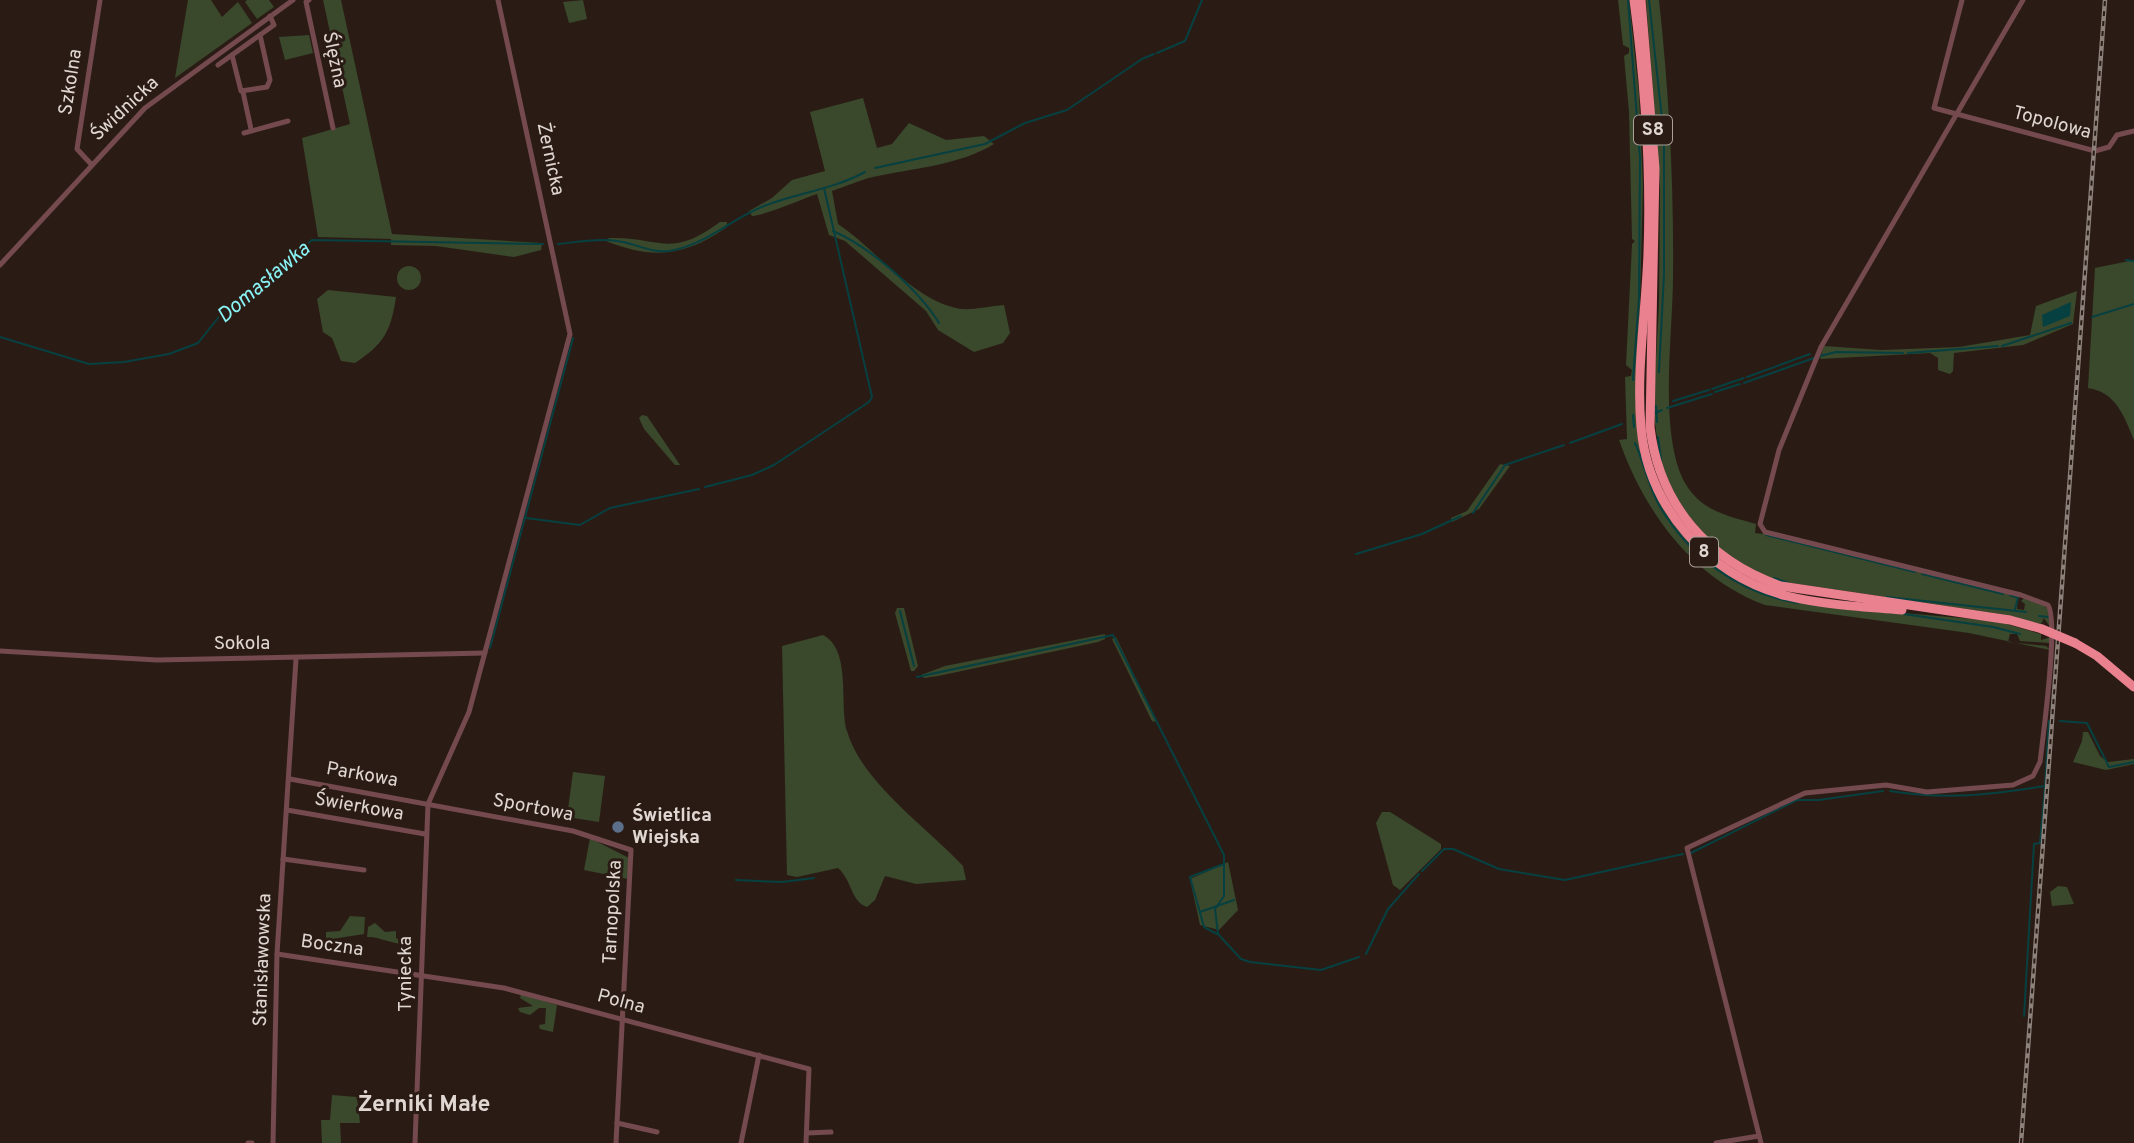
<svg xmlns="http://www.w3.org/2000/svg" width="2134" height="1143" viewBox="0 0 2134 1143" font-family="Overpass,sans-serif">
<rect width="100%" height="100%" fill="#2a1c15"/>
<g fill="#3a482b">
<path d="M188,0h23l11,17 16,-15 14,21 -77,55z"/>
<path d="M247,0h22l5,7 -17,12 -12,-17z"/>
<path d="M323,0h18l51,234 150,9 -1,7 -27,7 -78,-11 -45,-1v-6l-73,-2 -16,-99 48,-14z"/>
<path d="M583,0l4,19 -18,4 -6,-21z"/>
<path d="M1618,0h11l10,94 4,92 -6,228 29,98 35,42 38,27 119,28 138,12 45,13v6l10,-3 -2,6 -29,-2 -3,-7h-7l-2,8 38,4 4,4 -81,-17 -204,-28c-73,-27 -121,-94 -146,-165l8,-1 -2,-62 6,-1 1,-6 -6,-5 6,-121 3,-3 -3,-2 -3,-127 -5,-56 5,-3v-5l-6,-3z"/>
<path d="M1646,0h13c10,92 15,185 14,277 0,57 -15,156 12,206 16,28 43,33 71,41l-1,9 9,1 254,62 -1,13 7,1 1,-6 -4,-3 3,-3 16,4 8,7 3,19 -7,-10 -3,6 -41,-10 -222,-33 -28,-11 -36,-25 -32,-37 -21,-42 -8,-57 6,-104 1,-118z"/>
<path d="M309,35l4,18 -28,7 -6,-23z"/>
<path d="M863,98l14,50 15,-4 17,-21 37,17 38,-4 10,8c-36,22 -82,24 -121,33 -14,3 -28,10 -41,14l6,33c39,26 75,77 123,85 12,1 30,-3 43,-4l6,28 -7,10 -29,9 -36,-22 -12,-19 -81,-70 -16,-6 -12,-41c-12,4 -57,23 -65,22l-3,-5 23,-13 20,-18 33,-9 -15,-59z"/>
<path d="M720,222h7v5c-41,29 -74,33 -121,14l3,-3c51,-2 60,22 111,-16z"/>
<path d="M2134,260v180c-10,-24 -18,-48 -46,-52l7,-120z"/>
<circle cx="409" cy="278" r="12"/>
<path d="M328,290l68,7c-5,34 -12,47 -41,66l-14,-2 -9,-23 -9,-6 -6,-33z"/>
<path d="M2077,291l-4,33 -50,21 -69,8 -1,18 -3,3 -12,-4v-12l-8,-5 -110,6 4,-13 57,4 78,-3 71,-12 6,-29z"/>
<path d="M642,415l5,1 33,49h-5l-31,-36 -5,-11z"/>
<path d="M1500,464l10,2 -31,43 -27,13 -1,-4 16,-7z"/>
<path d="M897,608h7l14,58 -4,5h-3l-16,-58z"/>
<path d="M1105,634v5l-7,3 -160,34 -14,2 -3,-3 24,-9z"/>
<path d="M823,635c29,15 16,70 24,96 15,52 80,96 116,135l3,14 -50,4 -31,-8 -10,24 -8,7c-16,-5 -15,-27 -29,-39l-41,9 -10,-2 -5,-229z"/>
<path d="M1116,637l38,80 2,5 -4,-1 -40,-82z"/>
<path d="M2083,732h5l12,24 8,6 26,-3v5l-28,6 -33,-8 9,-21z"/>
<path d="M573,772l32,4 -6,46 -32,-5z"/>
<path d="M1382,812h8l51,32v5l-41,41 -7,-5 -17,-62z"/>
<path d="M590,838l39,20 -1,21 -44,-9z"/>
<path d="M1228,862l10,48 -19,20 -19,-5 -10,-46z"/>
<path d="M2058,886l9,1 7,17 -22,2 -2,-14z"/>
<path d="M350,916l15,1 -1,17 -38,6v-8l14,-1z"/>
<path d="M375,923l10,9 11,-1v7l10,6c-16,0 -28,-8 -39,-7l1,-10z"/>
<path d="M521,994l36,11 -4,27 -13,-3 -1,-4 6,-1 1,-16h-7l-9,7 -10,-3 -2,-4 15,-2 -13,-8z"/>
<path d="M332,1095l25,2 3,26h-20l1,20h-19l-1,-23h9z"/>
</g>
<path fill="#064041" d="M2071,302l-1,14 -27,11 -1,-12z"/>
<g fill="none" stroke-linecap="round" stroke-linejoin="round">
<g stroke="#064041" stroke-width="2">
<path d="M1628,0l12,158 -1,140 -6,82"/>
<path d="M1649,0l15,137v137l-5,98"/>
<path d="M1157,53l28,-12 17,-41"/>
<path d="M875,168l110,-24 40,-21 42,-13 75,-51 12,-5"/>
<path d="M833,231c37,16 85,58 106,92"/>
<path d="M558,244c19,-2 41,-6 59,-3 19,2 32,12 52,10 35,-5 62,-32 95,-45 34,-13 70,-17 101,-34"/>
<path d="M2126,260l8,1"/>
<path d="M2092,317l42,-13"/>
<path d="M0,337l89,27 35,-2 45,-8 29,-11 24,-30 20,-12 70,-61 231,4"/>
<path d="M2002,346l69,-23"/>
<path d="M1908,353l90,-7"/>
<path d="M1820,356l16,-4 67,1"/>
<path d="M1747,377l63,-23"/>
<path d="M1744,383l70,-25"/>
<path d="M1712,389l32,-11"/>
<path d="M1715,392l25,-8"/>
<path d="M1673,401l36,-11"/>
<path d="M1656,406l1,16"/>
<path d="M1667,408l45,-14"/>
<path d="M1655,413l7,-3"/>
<path d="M1633,415l1,12"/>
<path d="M1658,437l3,23"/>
<path d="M1570,443l52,-19"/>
<path d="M1635,443c9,20 13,41 23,60 29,52 81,91 140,100"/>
<path d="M705,487l47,-12 22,-10 95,-63 3,-5 -48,-209"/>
<path d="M1473,513l32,-48 59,-20"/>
<path d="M526,518l54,7 30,-17 89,-19"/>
<path d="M1766,535l149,37"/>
<path d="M1356,554l66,-20 39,-18"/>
<path d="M1922,574l81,20"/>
<path d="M1774,578l14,5"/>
<path d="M2010,595l8,3 -3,11"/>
<path d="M1887,597l139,15"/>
<path d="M900,611l14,55"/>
<path d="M1904,614l89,13 27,7"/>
<path d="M2039,616l9,1"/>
<path d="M490,648l83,-310"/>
<path d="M917,677l196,-42 111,220v41l-9,13 3,25 23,25 9,3 71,8 38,-13"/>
<path d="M2060,721l27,2 22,44 25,-5"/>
<path d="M1890,791c56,9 99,4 155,-5l4,-65"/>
<path d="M1691,853l106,-53h22l64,-9"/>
<path d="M1422,871l22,-22h9l46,20 66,11 118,-26"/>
<path d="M736,880l46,2 32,-4"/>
<path d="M1200,912l34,-12"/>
<path d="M1217,934l-13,-7 -14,-50 34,-13"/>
<path d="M1366,954l22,-45 31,-35"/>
<path d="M2024,1016l10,-172 6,-1 5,-57"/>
</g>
<g stroke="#744a4e" stroke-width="5">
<path d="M309,0l-3,2 27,126"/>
<path d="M1962,0l-28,108 161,43 14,-4 8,-12 17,-4"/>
<path d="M232,55l9,36 26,-4 3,-7 -10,-45"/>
<path d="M218,65l56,-40 -4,-9"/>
<path d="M243,92l8,37"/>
<path d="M244,133l44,-12"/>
<path d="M91,164l-14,-15 23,-149"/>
<path d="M0,265l145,-157 148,-108"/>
<path d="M0,651l157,9 328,-7"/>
<path d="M290,779l283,52 58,19 -15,293"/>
<path d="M287,810l138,24"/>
<path d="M283,859l81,11"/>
<path d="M277,954l227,34 305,81 -3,74"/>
<path d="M617,1123l40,9"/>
<path d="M807,1133l24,-1"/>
<path d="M248,1143h4"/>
<path d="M273,1143l4,-189 19,-295"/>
<path d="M415,1143l13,-339 41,-92 101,-378 -72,-334"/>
<path d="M741,1143l18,-88"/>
<path d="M1716,1143l43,-7"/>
<path d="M1761,1143l-74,-295 118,-55 81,-8 41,7 86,-7 20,-9 7,-14c3,-26 19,-140 8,-157l-27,-10 -256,-63 -5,-8 19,-74 42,-103 202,-347"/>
</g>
<g stroke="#e9818f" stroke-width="9">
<path d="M1634,0c11,83 17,169 14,253 -2,58 -12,117 -7,174 7,81 68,149 146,169 37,9 77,11 115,14"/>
<path d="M1641,0l14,168 -5,259c9,77 58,134 131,159l229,34 32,9"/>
<path d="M2075,643l22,13 37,31"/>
</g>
<defs>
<path id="rail" d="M2021,1143l84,-1143"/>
</defs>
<use href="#rail" stroke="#8d817b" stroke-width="4.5"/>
<use href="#rail" stroke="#2a1c15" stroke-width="2" stroke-dasharray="5" stroke-linecap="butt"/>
<path stroke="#e9818f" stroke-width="9" d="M2042,629l33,14"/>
</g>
<circle fill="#5c6f8a" stroke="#2a1c15" stroke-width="2.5" cx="618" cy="827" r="7"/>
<g text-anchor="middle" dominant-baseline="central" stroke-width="6" stroke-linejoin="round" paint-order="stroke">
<g fill="#2a1c15" stroke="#aa9f99" stroke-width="2">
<rect x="1634" y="115.5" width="38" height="29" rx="5"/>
<rect x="1690" y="537.5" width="28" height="29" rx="5"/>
</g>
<g font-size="18" font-weight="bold" fill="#e1d7d2">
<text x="1653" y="130">S8</text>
<text x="1704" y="552">8</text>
</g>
<g font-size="19" fill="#e1d7d2" stroke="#2a1c15">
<text transform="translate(334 60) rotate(78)">Ślężna</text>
<text transform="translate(71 82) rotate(-81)">Szkolna</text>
<text transform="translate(125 109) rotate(-43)">Świdnicka</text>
<text transform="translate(2052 123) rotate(15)">Topolowa</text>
<text transform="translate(550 159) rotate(78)">Żernicka</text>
<text x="242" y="644">Sokola</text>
<text transform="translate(362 775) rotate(10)">Parkowa</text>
<text transform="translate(359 807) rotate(10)">Świerkowa</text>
<text transform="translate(533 808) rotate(11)">Sportowa</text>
<text transform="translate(613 912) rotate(-87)">Tarnopolska</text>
<text transform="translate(332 946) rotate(8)">Boczna</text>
<text transform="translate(263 960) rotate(-88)">Stanisławowska</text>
<text transform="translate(406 974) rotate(-90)">Tyniecka</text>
<text transform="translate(621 1002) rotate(15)">Polna</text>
</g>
<g font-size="19" font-weight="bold" fill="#e1d7d2" stroke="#2a1c15" text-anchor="start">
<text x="632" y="816">Świetlica<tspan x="632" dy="22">Wiejska</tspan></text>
</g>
<g font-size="21" font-style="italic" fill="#89f3f5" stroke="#2a1c15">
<text transform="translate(264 283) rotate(-40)">Domasławka</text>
</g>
<g font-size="23" font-weight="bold" fill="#e1d7d2" stroke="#2a1c15">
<text x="424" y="1105">Żerniki Małe</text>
</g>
</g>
</svg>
